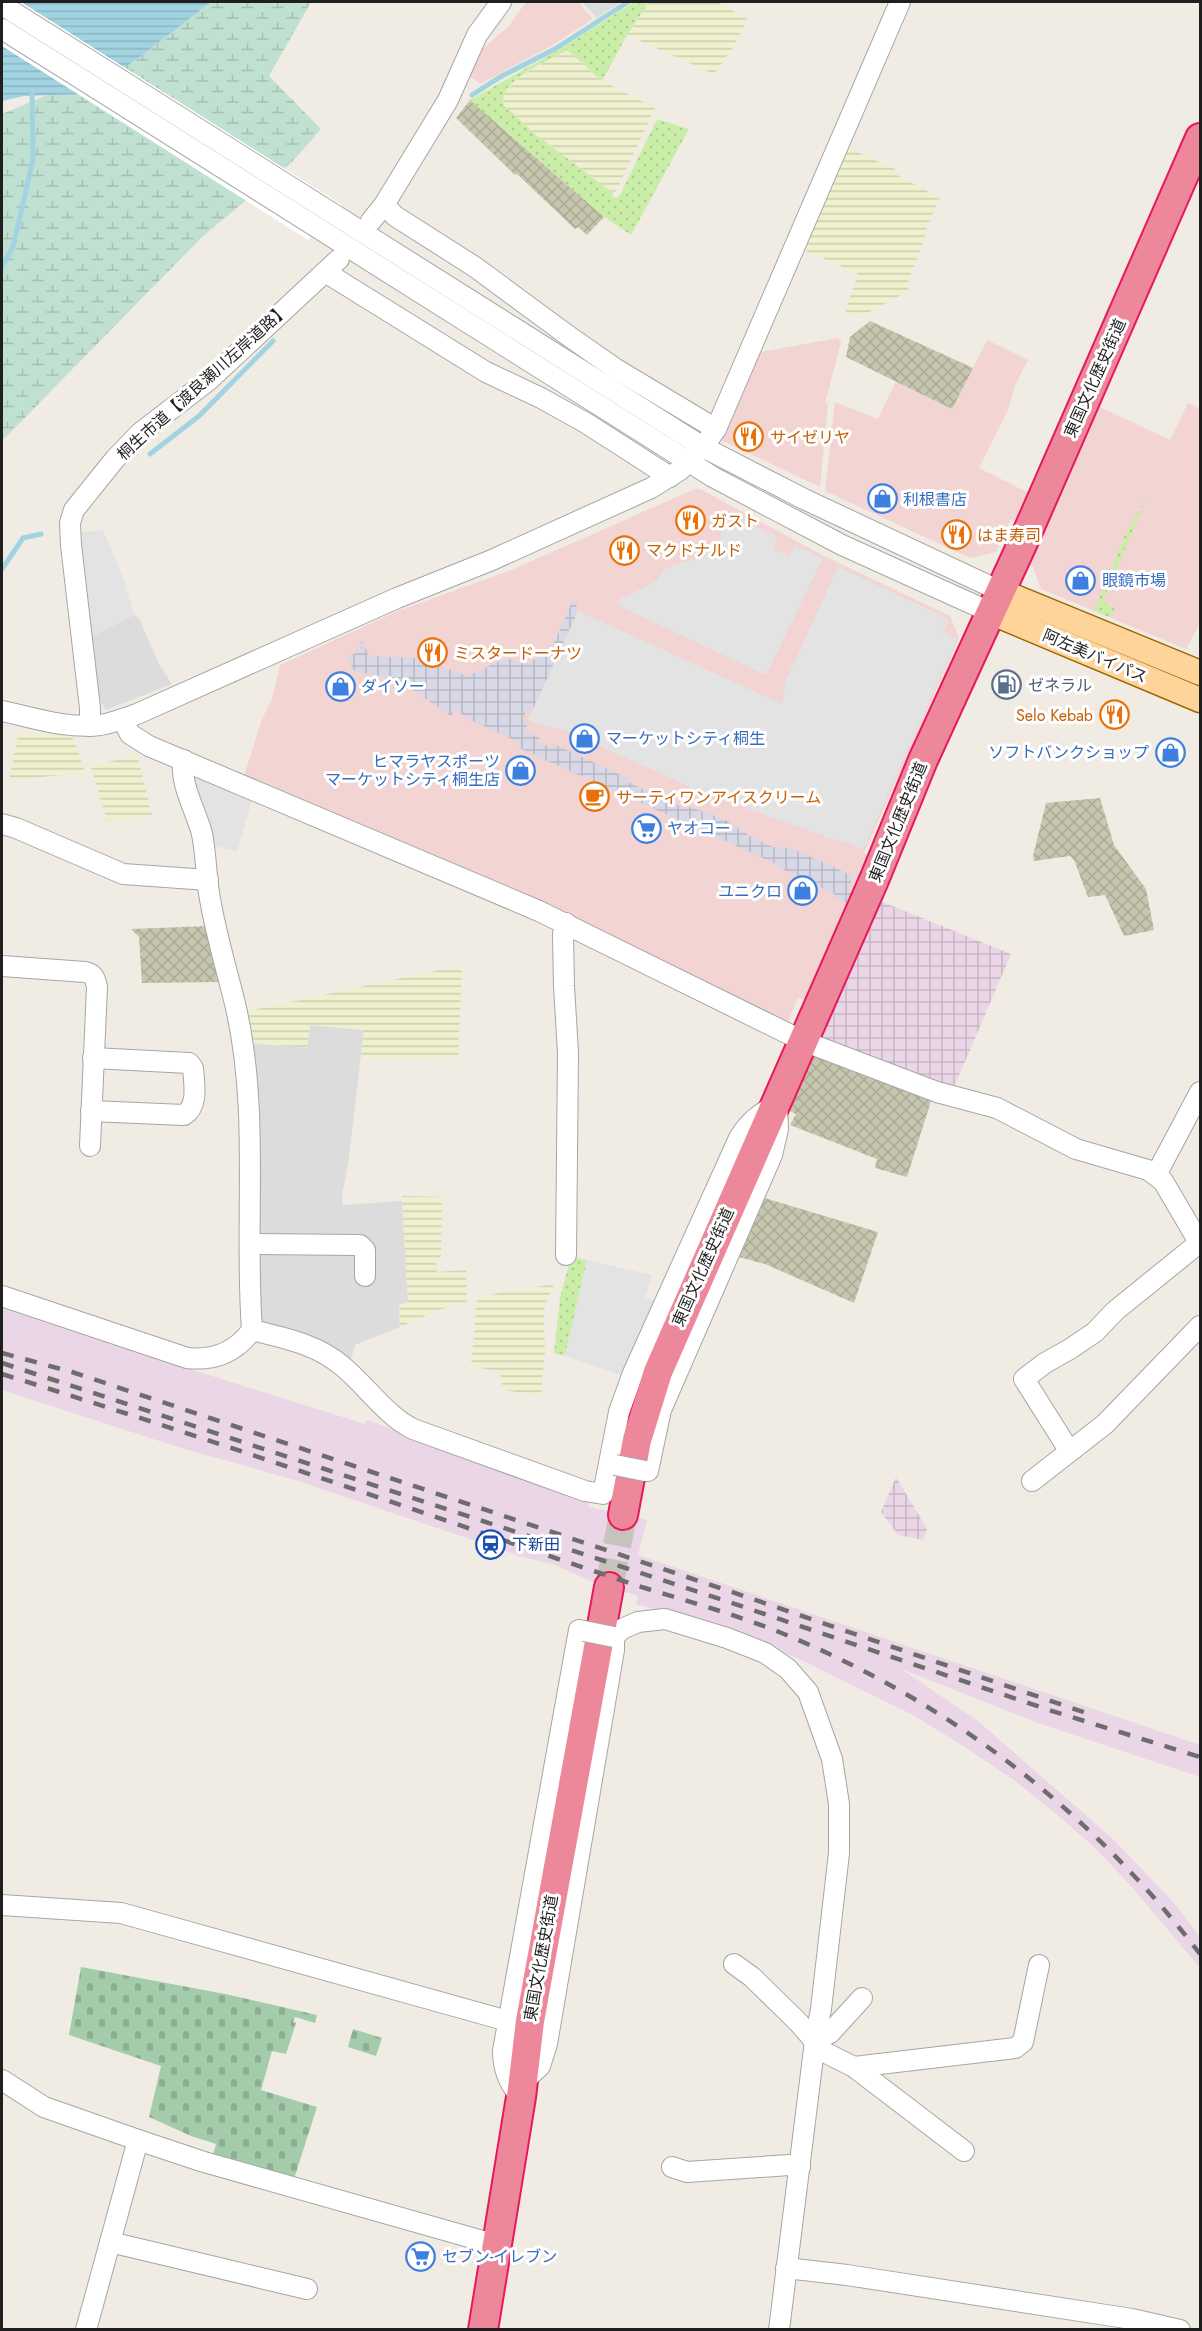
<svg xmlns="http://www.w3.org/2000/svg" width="1202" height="2331" viewBox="0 0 1202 2331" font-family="Jost,'Noto Sans JP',sans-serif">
<defs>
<pattern id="industrial-grid" width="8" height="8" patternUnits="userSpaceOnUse" patternTransform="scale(1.5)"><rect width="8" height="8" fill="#ead6e6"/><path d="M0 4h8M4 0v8" fill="none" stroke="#c8b7c5"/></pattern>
<pattern id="construction-cross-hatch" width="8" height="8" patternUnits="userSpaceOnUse" patternTransform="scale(1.5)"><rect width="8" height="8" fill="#c6c6af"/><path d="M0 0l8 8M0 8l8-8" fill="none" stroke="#aaaa96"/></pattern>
<pattern id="farmland-rules" width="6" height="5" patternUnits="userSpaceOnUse" patternTransform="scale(1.5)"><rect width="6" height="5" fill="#eef0ce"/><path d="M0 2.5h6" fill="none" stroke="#cccdb0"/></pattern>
<pattern id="grass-dots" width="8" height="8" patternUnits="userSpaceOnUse" patternTransform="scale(1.5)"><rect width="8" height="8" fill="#caeea7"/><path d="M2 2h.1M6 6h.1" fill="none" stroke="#adcc8f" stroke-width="1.8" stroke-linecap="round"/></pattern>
<pattern id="wetland-marsh" width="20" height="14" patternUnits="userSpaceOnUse" patternTransform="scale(1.5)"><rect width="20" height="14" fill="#c0e0d1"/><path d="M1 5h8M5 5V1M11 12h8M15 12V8" fill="none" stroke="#a5c0b3"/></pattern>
<pattern id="cemetery-stones" width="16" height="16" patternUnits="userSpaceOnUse" patternTransform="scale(1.5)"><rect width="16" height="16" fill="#a4cbaa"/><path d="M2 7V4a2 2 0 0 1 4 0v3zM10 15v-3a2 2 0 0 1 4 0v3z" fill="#8dae92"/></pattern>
<pattern id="plaza-grid" width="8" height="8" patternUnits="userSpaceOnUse" patternTransform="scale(1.5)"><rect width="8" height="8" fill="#d8d8e6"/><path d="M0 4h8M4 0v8" fill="none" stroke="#b9b9c5"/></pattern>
<pattern id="water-rules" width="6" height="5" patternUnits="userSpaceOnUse" patternTransform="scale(1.5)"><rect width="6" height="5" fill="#a2d3e1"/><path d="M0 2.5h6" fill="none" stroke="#8bb5c1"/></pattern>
</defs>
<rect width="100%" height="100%" fill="#f0ece4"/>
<g fill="#dddcdc">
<path d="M582,2h39l-24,16z"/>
<path d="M134,615l5,3 21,48 12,18 -66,26 -6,-9 -9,-64z"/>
<path d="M310,1025l54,5 -16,134 -6,32v9l60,-4 6,101 -9,3 1,22 -45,18 -5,18 -90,-38 -2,-67 2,-82 -9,-133 56,5z"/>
</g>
<g fill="#f2d4d2">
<path d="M526,2h52l15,17 -40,26 -73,39 -11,-9 10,-23 29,-25z"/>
<path d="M838,338l3,4 -16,61h3l-8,84 -99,-47 39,-88z"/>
<path d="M987,340l41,20 -12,23 -8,27 -29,58 52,26 -13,29 -7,-4 -15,33 -26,6 -145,-67 10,-89 43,17 18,-38 56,28z"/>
<path d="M1188,403l12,5v215l-14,26 -145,-60 -8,-22 -7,-3 70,-159 74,35z"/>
<path d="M695,489h5l124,67 126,60 9,22 -95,215 6,3 -10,23 -55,121 -7,-2 -11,26 -258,-129 -285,-119 18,-57 10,-20 8,-34 118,-54 111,-40z"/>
</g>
<g fill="url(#industrial-grid)">
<path d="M880,901l131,53 -56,131 -7,4 -125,-49 -3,-5z"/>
<path d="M896,1477l31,52 -4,11 -25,-5 -17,-23z"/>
</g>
<path fill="#ead6e6" d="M2,1306l216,72 147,46 2,-4 220,79 2,8 58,13 -9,35 562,190v32l-162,-54 -137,-54 77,52 135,118 63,66 24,32v31l-69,-82 -36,-38 -34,-30 -43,-35 -50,-34 -55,-34 -114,-56 -68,-28 -95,-27 2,-8 -43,-13 -42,-19 -27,-6 -228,-77 -120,-34 -176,-57z"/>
<g fill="url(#construction-cross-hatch)">
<path d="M470,100l134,117 -17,18 -9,-8 -3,2 -58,-55 -2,1 -59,-57z"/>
<path d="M870,321l103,47 -21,41 -106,-52 4,-20z"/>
<path d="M1100,798l14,47 32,44 8,41 -30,6 -19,-41 -17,2 -14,-37 -4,-4 -36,5 -1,-5 13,-53z"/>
<path d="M210,926l11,56 -79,1 -3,-46 -8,-8z"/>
<path d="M819,1053l113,45 -25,79 -32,-9 2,-9 -87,-34 6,-11 -9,-4 25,-55z"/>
<path d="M761,1197l117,35 -24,71 -89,-39 -30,-8z"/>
</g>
<g fill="url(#farmland-rules)">
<path d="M649,2h68l30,17 -13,27 -20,28 -87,-39z"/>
<path d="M567,50l35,31 53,27 -39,83 -3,2 -79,-60 -30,-28 -1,-11 19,-19z"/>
<path d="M846,147l53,24 -2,4 43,23 -12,26 -5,18 -17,45 4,3 -52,28 -13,-7 13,-37 -56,-25z"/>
<path d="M18,734l54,1 13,38 -76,7z"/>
<path d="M137,754l15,61 -45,6 -16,-54z"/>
<path d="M462,965l-4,92 -97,2 3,-29 -54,-5 -3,23 -56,-5 -6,-31z"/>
<path d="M402,1196l40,1 -1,59 -5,4 1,12 29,-2 1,32 -29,8 -38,17 -1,-22 9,-3z"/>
<path d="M554,1284l-9,21 -1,9 1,37 -4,44 -38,-5 -3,-18 -29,-6 6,-66 17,-6z"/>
</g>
<g fill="url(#grass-dots)">
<path d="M634,2h15l-22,33 -25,46 -35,-31c-16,10 -71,31 -63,55l30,28 79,60v4l4,1 3,-3 37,-76 32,10 -58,106 -27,-18 -134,-117 87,-49z"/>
<path d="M1146,499l-43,102 12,8 -3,7 -4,1 -14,-6 31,-76z"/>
<path d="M571,1257l16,3 -22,96 -11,-3 6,-55z"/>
</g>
<path fill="url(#wetland-marsh)" d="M211,2h100l-42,74 52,53 -28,32 -91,76 -200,204v-327l139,-58z"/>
<g fill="url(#cemetery-stones)">
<path d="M81,1967l144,27 92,21 -2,8 -20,-6 -2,5 3,1 -10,31 -14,-3 -11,39 56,17 -24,75 -81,-24 4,-14 -25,-8 -42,-19 12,-51 -92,-31z"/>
<path d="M353,2029l29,9 -6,18 -28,-9z"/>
</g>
<g fill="#e3e3e3">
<path d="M726,513l52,24 -5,11 16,8 6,-11 28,13 -57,117 -145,-68 -5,-6 41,-20 6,-12 36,-12 22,-14 -1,-16z"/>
<path d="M103,530l20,48 11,37 -43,22 -12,-104z"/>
<path d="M838,567l111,52 -6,13 14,7 -94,211 -13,-6 -18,-5 -131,-47 -134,-61 -28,-6 -11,-5 50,-109 204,93 3,-22z"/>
<path d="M193,771l60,26 -16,54 -28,-6 -17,-59z"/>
<path d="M587,1260l65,15 -7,22 11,4 -32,75 -59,-20z"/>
</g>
<path fill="url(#plaza-grid)" d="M572,602l5,2 -1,5 2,2 -46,100 -5,-2 -4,9 5,2 -3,12 15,6 -1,4 13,6 2,-4 73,34 -1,3 60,28 1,-3 37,13 29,19 20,9 18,1 62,28 -5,14 5,2 -5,12 -13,-6 1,-3 -60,-29v-2l-257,-116 1,-5 -49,-23 -16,-10 -4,6 -38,-26 -31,-14 -27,-4 -8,-15 14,-6 -3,-6 4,-4 7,15 49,2 49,18 40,-18 17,6 26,-12z"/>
<path fill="url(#water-rules)" d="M2,2h209l-70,54 -56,38 -61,2 -22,5z"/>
<path fill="#fff" d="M2,2h19l321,203 -34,35 -306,-194z"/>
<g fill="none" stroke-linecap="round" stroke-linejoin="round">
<g stroke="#a2d3e1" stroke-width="5">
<path d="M472,95l28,-18 55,-28 73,-47"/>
<path d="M2,266l11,-19 20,-88 -1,-69"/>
<path d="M150,454l49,-38 74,-75"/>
<path d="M2,569l21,-31 18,-4"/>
</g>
<path stroke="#c6c3bd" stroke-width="28" stroke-dasharray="28 14" stroke-linecap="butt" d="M609,1587l14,-72"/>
<defs>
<g id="minor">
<path d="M2,5l701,442 101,52 196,92"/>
<path d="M2,29l711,448 129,68 148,67"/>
<path d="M384,205l11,11 80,51 95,70 46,32 100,60"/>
<path d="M371,221l13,-16 64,-105 29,-65 24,-33"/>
<path d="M325,272l161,100 55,26 45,25 84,54"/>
<path d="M2,711c32,7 65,18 98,14 13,-2 25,-7 37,-11l260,-116 95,-38 159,-72 29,-18 23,-23 13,-18 184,-427"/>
<path d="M122,719l8,15 19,12 390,165 264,130 134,51 60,16 79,41 72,21 15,11 37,63"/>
<path d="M90,726v-18l-19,-163 -1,-22 4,-13 41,-51 25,-26 69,-53 130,-121"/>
<path d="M2,824l14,4 107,46 85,6"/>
<path d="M566,923l-3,11 1,52 4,67 -2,202"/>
<path d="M2,966l83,6c9,2 10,6 12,15l-7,159"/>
<path d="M91,1111l93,4c15,-9 10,-32 9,-47l-4,-5 -96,-5"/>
<path d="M1156,1175l44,-83"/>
<path d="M250,1244l110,1 5,5v26"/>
<path d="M2,1296l185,62c27,3 49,-6 65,-28 -8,-107 8,-216 -16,-322 -9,-38 -21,-76 -27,-115 -3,-20 -3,-39 -7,-59 -5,-21 -24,-53 -18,-74"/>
<path d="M252,1330c32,8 64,14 89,35 25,20 44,50 72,64l172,62 18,3 16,-82 14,-39 106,-235c10,-16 21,-25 38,-34l1,25 -6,26 -111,255 -13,61h-3"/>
<path d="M1072,1450l-7,-6 -41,-65 21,-16 25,-14 25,-17 20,-21 84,-68"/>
<path d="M1032,1481l73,-57 95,-98"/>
<path d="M2,1905l119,8 387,108"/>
<path d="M734,1964l18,13 47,46 25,29 30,15 110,84"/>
<path d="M815,2041l15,-8 32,-35"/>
<path d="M854,2067l161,-19 8,-6 16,-77"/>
<path d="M2,2080l42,27 94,33 66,22 293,83"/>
<path d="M523,2082l17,-16 7,-22 67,-394v-13l8,-8 16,-7 27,-3 62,19 38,15 23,16 20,23 24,67 7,45v49l-18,156 -6,32 -36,289"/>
<path d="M521,2097c-13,-14 -18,-28 -18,-46l76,-421 5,1"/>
<path d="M672,2167l15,5 102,-7 11,2"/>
<path d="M110,2242l197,47"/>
<path d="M786,2268l61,7 285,44 48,11"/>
<path d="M86,2330l52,-190"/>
</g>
<g id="major">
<path d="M1000,591l200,82"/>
<path d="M990,612l210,88"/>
</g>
<g id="highway">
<path d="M623,1515l14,-75 21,-68 216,-492 49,-120 101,-220 176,-402"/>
<path d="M483,2330l38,-233 9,-76 79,-434"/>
</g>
</defs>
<use href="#minor" stroke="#a6a6a6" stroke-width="22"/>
<use href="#major" stroke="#9a6700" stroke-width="27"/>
<use href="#highway" stroke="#e8185f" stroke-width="32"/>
<use href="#minor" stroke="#fff" stroke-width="20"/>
<use href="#major" stroke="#ffd49b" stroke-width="24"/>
<use href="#highway" stroke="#ed879a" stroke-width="28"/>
<g stroke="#6d6d6d" stroke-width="4.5" stroke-dasharray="12 12" stroke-linecap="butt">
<path d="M2,1353l70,19 654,218 360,123"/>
<path d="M2,1363l721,237 326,110 151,47"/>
<path d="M2,1374c167,52 332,108 498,165 49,17 99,34 148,50 46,14 92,27 136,45 167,69 307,177 416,320"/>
</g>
<defs>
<g id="minor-bridge">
<path d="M615,1465l30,6"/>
<path d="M584,1631l30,6"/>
</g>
</defs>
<use href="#minor-bridge" stroke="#a6a6a6" stroke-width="22" stroke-linecap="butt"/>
<use href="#minor-bridge" stroke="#fff" stroke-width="20"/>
</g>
<defs>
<symbol id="restaurant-ring" viewBox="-11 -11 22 22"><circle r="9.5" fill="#fff" stroke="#e8710a" stroke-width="1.5"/><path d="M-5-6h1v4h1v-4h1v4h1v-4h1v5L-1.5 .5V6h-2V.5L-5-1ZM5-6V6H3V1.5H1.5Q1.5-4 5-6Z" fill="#e8710a"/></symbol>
<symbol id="shop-ring" viewBox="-11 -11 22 22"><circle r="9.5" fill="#fff" stroke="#3f7fe0" stroke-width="1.5"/><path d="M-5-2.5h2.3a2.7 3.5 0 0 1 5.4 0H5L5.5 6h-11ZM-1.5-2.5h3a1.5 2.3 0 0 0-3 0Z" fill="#3f7fe0"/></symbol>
<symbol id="fuel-ring" viewBox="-11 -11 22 22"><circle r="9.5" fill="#fff" stroke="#5c6f8a" stroke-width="1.5"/><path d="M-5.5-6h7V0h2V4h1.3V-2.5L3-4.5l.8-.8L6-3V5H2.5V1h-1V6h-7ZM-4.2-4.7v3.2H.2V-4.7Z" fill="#5c6f8a"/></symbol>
<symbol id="cafe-ring" viewBox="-11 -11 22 22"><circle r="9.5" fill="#fff" stroke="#e8710a" stroke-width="1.5"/><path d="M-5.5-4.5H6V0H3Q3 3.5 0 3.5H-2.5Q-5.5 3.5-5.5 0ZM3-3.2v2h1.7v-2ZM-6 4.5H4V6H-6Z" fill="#e8710a"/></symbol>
<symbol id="supermarket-ring" viewBox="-11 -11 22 22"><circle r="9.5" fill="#fff" stroke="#3f7fe0" stroke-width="1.5"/><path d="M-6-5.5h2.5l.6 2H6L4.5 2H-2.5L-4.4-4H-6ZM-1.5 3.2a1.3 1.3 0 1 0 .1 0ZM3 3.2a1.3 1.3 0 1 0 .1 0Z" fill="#3f7fe0"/></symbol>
<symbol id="station-ring" viewBox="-11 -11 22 22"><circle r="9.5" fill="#fff" stroke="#1a4fb4" stroke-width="1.5"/><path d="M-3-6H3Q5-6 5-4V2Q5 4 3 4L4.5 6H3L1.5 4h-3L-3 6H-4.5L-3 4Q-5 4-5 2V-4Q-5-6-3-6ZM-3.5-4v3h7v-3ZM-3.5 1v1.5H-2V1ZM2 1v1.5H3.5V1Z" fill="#1a4fb4"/></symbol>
</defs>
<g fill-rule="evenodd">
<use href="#restaurant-ring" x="732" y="420" width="33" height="33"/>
<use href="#shop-ring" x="866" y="482" width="33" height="33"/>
<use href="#restaurant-ring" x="674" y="504" width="33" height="33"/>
<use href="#restaurant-ring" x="940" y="518" width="33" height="33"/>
<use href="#restaurant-ring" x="608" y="534" width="33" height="33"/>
<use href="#shop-ring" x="1064" y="564" width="33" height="33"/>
<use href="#restaurant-ring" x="416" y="636" width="33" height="33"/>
<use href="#fuel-ring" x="990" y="668" width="33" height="33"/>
<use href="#shop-ring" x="324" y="670" width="33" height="33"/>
<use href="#restaurant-ring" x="1098" y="698" width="33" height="33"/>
<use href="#shop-ring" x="568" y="722" width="33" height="33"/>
<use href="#shop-ring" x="1154" y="736" width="33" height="33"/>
<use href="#shop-ring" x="504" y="754" width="33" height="33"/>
<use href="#cafe-ring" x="578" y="780" width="33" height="33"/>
<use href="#supermarket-ring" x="630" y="812" width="33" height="33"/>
<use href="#shop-ring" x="786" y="874" width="33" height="33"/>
<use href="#station-ring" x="474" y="1528" width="33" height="33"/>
<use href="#supermarket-ring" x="404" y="2240" width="33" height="33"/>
</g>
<g text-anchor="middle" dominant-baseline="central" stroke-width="6" stroke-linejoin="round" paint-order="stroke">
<g font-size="16" fill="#1f1f1f" stroke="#fff">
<text transform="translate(1095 378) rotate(-66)">東国文化歴史街道</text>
<text transform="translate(203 382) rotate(-42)">桐生市道【渡良瀬川左岸道路】</text>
<text transform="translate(1095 656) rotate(23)">阿左美バイパス</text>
<text transform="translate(898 822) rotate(-68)">東国文化歴史街道</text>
<text transform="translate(703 1267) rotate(-66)">東国文化歴史街道</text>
<text transform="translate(541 1958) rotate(-80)">東国文化歴史街道</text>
</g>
<g font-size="16" fill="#c56008" stroke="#fff" text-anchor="start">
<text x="770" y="437">サイゼリヤ</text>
<text x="711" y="521">ガスト</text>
<text x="977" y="535">はま寿司</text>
<text x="646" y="550">マクドナルド</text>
<text x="454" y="653">ミスタードーナツ</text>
<text x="1093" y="715" text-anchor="end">Selo Kebab</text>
<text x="616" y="797">サーティワンアイスクリーム</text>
</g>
<g font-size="16" fill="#366cbe" stroke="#fff" text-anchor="start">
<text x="903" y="499">利根書店</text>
<text x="1102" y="580">眼鏡市場</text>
<text x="361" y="686">ダイソー</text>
<text x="606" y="738">マーケットシティ桐生</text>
<text x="1149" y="752" text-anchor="end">ソフトバンクショップ</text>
<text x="500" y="761" text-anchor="end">ヒマラヤスポーツ<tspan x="500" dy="18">マーケットシティ桐生店</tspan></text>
<text x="667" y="828">ヤオコー</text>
<text x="782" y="891" text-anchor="end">ユニクロ</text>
<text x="442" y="2256">セブン-イレブン</text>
</g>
<g font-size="16" fill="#4e5e75" stroke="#fff" text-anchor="start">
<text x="1028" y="685">ゼネラル</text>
</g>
<g font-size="16" fill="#164399" stroke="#fff" text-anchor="start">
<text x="512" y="1544">下新田</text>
</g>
</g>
<rect width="1202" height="2331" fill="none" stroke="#1f1f1f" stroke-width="6"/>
</svg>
